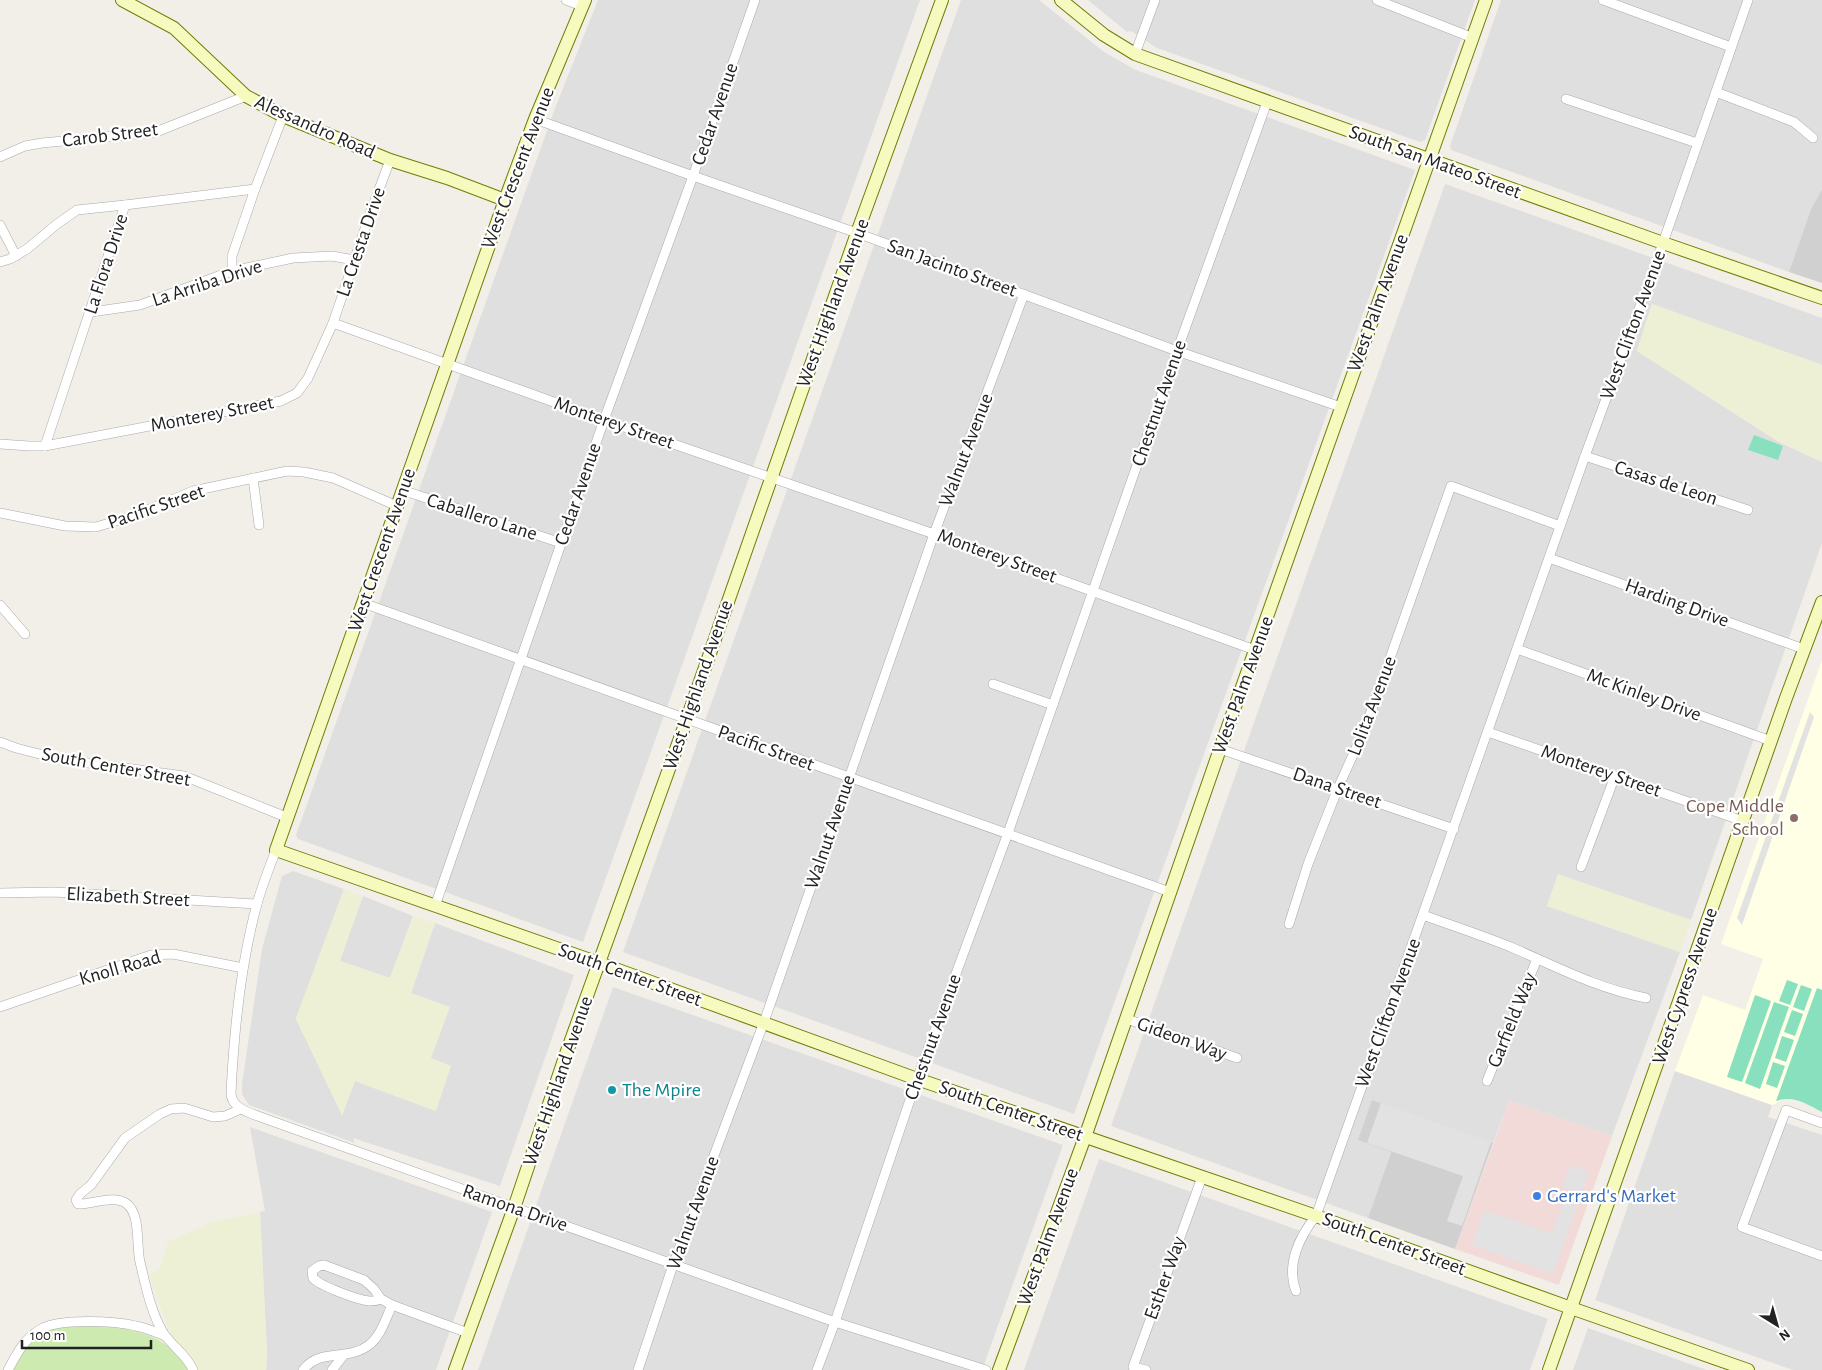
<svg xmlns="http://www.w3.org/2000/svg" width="1822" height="1370" viewBox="0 0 1822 1370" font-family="'Alegreya Sans',sans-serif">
<rect width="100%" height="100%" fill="#f2efe9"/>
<g fill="#e0dfdf">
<path d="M598,0h322l-337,942 -285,-103 -2,-4 258,-724z"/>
<path d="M961,0h78l65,52 32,18 279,100 -341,944 -451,-162z"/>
<path d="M1088,0h387l-50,140 -5,2 -263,-94 -26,-17 -4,1z"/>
<path d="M1501,0h321v189l-11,20 -22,63 -338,-122 -1,-4z"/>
<path d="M1445,184l377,134v47l-170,-61 -15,47 142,91 43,20v81l-131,377 -133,-45 -11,31 133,46 -68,184 -103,-35 -16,42 -121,-43 19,51 -23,67 -257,-92z"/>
<path d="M293,871l51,18 -48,130 46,96 13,-34 81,30 -5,-52 -20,-66 24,-70 139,52 -74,211 -147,-48 2,5 -106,-38 -7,-11v-10l20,-135 20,-73z"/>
<path d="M363,896l50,20 -23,62 -51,-17z"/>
<path d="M613,987l450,158 -81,225h-504z"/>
<path d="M1675,1071l97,34 -4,12 54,18v235h-29l-198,-70z"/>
<path d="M250,1127l242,85 -56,158h-170l1,-15 -7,-143 5,-1z"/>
<path d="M1099,1159l449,160 -18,51h-506z"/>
<path d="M1588,1328l119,42h-134z"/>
</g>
<path fill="#f2dad9" d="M1509,1101l103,35 -53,149 -104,-36z"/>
<path fill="#ffffe5" d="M1822,660v452l-24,-13 -12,-1 -14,7 -97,-34 28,-76 42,15 18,-51 -42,-15z"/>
<g fill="#d0d0d0">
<path d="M1822,189v94l-33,-11 22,-63z"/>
<path d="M1372,1100l121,43 -38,106 -87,-31 23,-66 -33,-12z"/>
</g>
<g fill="#eef0d5">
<path d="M1652,304l170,61v97l-43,-20 -142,-91z"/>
<path d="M1558,874l133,46 -11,32 -133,-46z"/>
<path d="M344,889l19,7 -23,65 50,17 23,-62 22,7 -24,70 39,14 -19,51 20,8 -15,45 -81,-30 -13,34 -46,-97z"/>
<path d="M260,1212l7,143 -1,15h-69l-25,-33 -23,-61 11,-8 8,-26 43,-20z"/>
</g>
<path fill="#cdebb0" d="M85,1325c42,3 80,5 104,45h-177c9,-18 20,-36 40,-43 10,-3 23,-2 33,-2z"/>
<g fill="#88e0be">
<path d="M1754,435l29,11 -5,14 -30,-10z"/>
<path d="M1787,980l11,4 -8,21 -11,-4z"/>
<path d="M1801,985l11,4 -8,22 -11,-4z"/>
<path d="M1817,988l5,2v122c-16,-8 -27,-17 -46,-11z"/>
<path d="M1755,995l16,6 -29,81 -15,-5z"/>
<path d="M1774,1002l15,5 -29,82 -15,-6z"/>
<path d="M1792,1010l11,4 -8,22 -11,-4z"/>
<path d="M1782,1036l12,4 -8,22 -11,-4z"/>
<path d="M1773,1062l12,4 -8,22 -11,-4z"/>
</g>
<g fill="#e2e2e2">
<path d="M1810,712l4,5 -72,208 -5,-7z"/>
<path d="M1381,1103l110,39 -29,84 -15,-5 16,-45 -96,-33z"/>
<path d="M1570,1165l19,7 -36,102 -81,-29 12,-35 68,24 16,-46 -6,-2z"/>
</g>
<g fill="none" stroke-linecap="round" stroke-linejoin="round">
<defs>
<g id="street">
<path d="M566,0l16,6"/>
<path d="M1377,0l96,38"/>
<path d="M1603,0l128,47"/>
<path d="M1135,54l20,-54"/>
<path d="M1716,92l78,30 19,16"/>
<path d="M1566,99l131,44"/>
<path d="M535,119l158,57 164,57 320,118 164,56"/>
<path d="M0,157l25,-11 17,-3 114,-11 90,-36"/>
<path d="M0,225l16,31"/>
<path d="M0,262l10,-3 17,-10 30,-25 20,-14 48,-5"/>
<path d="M232,271v-15l23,-67 28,-73"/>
<path d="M91,312l49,-7 92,-34 61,-13 39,-2 22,4"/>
<path d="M333,323l38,-112 19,-51"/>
<path d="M0,444l29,2h16l236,-45 16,-8 11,-15 25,-55 271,97 330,114 321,116"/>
<path d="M45,446l80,-241 130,-16"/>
<path d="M1585,456l163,54"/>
<path d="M253,478l6,47"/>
<path d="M402,490l159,53"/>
<path d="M0,513l65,13 31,1 37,-11 60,-25 94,-20 17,1 29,6 64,28"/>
<path d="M1549,558l255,91"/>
<path d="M363,603l807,289"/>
<path d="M0,605l25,29"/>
<path d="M1517,649l254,92"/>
<path d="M993,684l60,21"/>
<path d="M1488,732l255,89"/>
<path d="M0,742l16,6 43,11 125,17 102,41"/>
<path d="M1220,749l234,80"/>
<path d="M276,850c-7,18 -14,36 -19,54 -17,62 -23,126 -26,189 0,16 22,21 35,26l569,203 151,48"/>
<path d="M1581,867l34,-91"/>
<path d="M0,893l54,-1 203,12"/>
<path d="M435,906l169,-486 89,-244 62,-176"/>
<path d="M1423,915c30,11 61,21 90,33 44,19 86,41 133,50"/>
<path d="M1289,924l19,-60 30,-76 28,-62 85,-240 109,40"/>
<path d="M0,1007l151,-52 22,-1 70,14"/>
<path d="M1127,1019l110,39"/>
<path d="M1487,1081l50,-122"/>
<path d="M1822,1123l-36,-13 -44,117 80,29"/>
<path d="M1296,1291c-10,-26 3,-54 20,-75l269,-760 72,-196 91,-260"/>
<path d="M381,1299c-4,2 -8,2 -12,2 -11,-1 -49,-15 -56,-23l-1,-7 7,-5 5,-1 40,15 10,9 7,10 11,6 76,28"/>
<path d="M8,1370c9,-17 16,-31 33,-41 19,-11 74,-8 95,-3 11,2 20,6 29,10"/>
<path d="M193,1370c-6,-15 -20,-23 -29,-36 -13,-21 -18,-47 -24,-72 -4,-16 1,-47 -13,-58 -11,-9 -32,-1 -45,0h-4l-2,-4 4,-6 11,-9 34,-47 35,-24 11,-5 13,-1 29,9 12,-1 16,-7"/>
<path d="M303,1370c18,-23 44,-8 66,-25 12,-9 17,-27 23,-40"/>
<path d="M332,1370l11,-14"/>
<path d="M638,1370l35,-105 91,-243 170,-488 90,-240"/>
<path d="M817,1370l18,-48 82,-243 91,-246 169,-482 90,-249"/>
<path d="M1146,1370l-13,-3 69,-190"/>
</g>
<g id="secondary">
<path d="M122,0l52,28 72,68 37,20 107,44 57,18 58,22"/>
<path d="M585,0l-50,119 -30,81 -229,650 323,113 318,116 399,137 255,92 177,62"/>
<path d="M1061,0l43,35 31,19 528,189 159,55"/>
<path d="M455,1370l59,-162 52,-154 121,-335 170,-486 85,-233"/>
<path d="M999,1370l86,-233 135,-388 266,-749"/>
<path d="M1549,1370l237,-672 36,-96"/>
</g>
</defs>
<use href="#street" stroke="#a9a9a9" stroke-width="10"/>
<use href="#secondary" stroke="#707d05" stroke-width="14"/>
<use href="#street" stroke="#fff" stroke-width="9"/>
<use href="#secondary" stroke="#f7fabf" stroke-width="12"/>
</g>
<circle fill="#8d6e63" stroke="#fff" stroke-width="2" cx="1794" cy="818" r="5"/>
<circle fill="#0f9aa8" stroke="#fff" stroke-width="2" cx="612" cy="1090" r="5"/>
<circle fill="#3f7fe0" stroke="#fff" stroke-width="2" cx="1537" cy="1196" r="5"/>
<g text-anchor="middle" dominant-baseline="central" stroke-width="4.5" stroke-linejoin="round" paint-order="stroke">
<g font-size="20" fill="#222" stroke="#fff">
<text transform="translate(715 114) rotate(-71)">Cedar Avenue</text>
<text transform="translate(315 127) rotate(24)">Alessandro Road</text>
<text transform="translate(110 135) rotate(-7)">Carob Street</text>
<text transform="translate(1435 162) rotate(20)">South San Mateo Street</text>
<text transform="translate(518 168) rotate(-69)">West Crescent Avenue</text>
<text transform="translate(361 242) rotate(-71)">La Cresta Drive</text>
<text transform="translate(106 264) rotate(-72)">La Flora Drive</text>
<text transform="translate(952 268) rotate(20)">San Jacinto Street</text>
<text transform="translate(207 283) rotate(-18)">La Arriba Drive</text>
<text transform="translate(833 303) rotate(-70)">West Highland Avenue</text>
<text transform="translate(1378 303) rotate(-70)">West Palm Avenue</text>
<text transform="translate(1633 325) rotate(-70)">West Clifton Avenue</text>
<text transform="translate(1159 403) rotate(-71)">Chestnut Avenue</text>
<text transform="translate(212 414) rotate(-11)">Monterey Street</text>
<text transform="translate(614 423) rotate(19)">Monterey Street</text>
<text transform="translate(966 450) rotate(-69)">Walnut Avenue</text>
<text transform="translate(1666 483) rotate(18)">Casas de Leon</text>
<text transform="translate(578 494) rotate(-71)">Cedar Avenue</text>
<text transform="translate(156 507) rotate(-19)">Pacific Street</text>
<text transform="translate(482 517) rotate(18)">Caballero Lane</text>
<text transform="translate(382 550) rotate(-71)">West Crescent Avenue</text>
<text transform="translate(997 556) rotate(20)">Monterey Street</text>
<text transform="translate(1677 603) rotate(20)">Harding Drive</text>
<text transform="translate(698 685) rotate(-71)">West Highland Avenue</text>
<text transform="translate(1243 685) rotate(-70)">West Palm Avenue</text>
<text transform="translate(1644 695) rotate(20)">Mc Kinley Drive</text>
<text transform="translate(1372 706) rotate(-69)">Lolita Avenue</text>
<text transform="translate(766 748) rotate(20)">Pacific Street</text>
<text transform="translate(116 767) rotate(10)">South Center Street</text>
<text transform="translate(1601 771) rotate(19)">Monterey Street</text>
<text transform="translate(1337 788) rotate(19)">Dana Street</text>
<text transform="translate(830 832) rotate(-71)">Walnut Avenue</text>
<text transform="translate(128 897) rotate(3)">Elizabeth Street</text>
<text transform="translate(120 968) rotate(-16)">Knoll Road</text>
<text transform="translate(630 975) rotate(20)">South Center Street</text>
<text transform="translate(1685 986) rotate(-71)">West Cypress Avenue</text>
<text transform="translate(1388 1013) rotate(-70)">West Clifton Avenue</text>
<text transform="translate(1512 1020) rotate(-68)">Garfield Way</text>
<text transform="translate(933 1037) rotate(-70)">Chestnut Avenue</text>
<text transform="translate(1182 1039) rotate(20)">Gideon Way</text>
<text transform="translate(558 1081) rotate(-71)">West Highland Avenue</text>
<text transform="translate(1011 1111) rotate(19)">South Center Street</text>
<text transform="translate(515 1208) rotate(19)">Ramona Drive</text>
<text transform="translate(693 1213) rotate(-70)">Walnut Avenue</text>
<text transform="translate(1048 1237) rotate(-70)">West Palm Avenue</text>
<text transform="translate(1394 1244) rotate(20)">South Center Street</text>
<text transform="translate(1165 1278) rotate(-70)">Esther Way</text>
</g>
<g font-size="20" fill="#785e54" stroke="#fff" text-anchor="end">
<text x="1784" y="806">Cope Middle<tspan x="1784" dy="23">School</tspan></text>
</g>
<g font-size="20" fill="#0d838f" stroke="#fff" text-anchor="start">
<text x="622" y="1090">The Mpire</text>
</g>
<g font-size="20" fill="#366cbe" stroke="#fff" text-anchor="start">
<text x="1547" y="1196">Gerrard's Market</text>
</g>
</g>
<g transform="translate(1777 1325) rotate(143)" stroke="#ffffff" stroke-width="4" paint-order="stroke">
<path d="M0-4L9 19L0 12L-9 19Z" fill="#222222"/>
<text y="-8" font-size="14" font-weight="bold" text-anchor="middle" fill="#222222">N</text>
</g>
<path d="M22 1340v8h129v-8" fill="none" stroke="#222222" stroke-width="2.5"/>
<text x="30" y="1340" font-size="15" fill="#222222" stroke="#ffffff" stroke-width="4" paint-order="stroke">100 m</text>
</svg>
